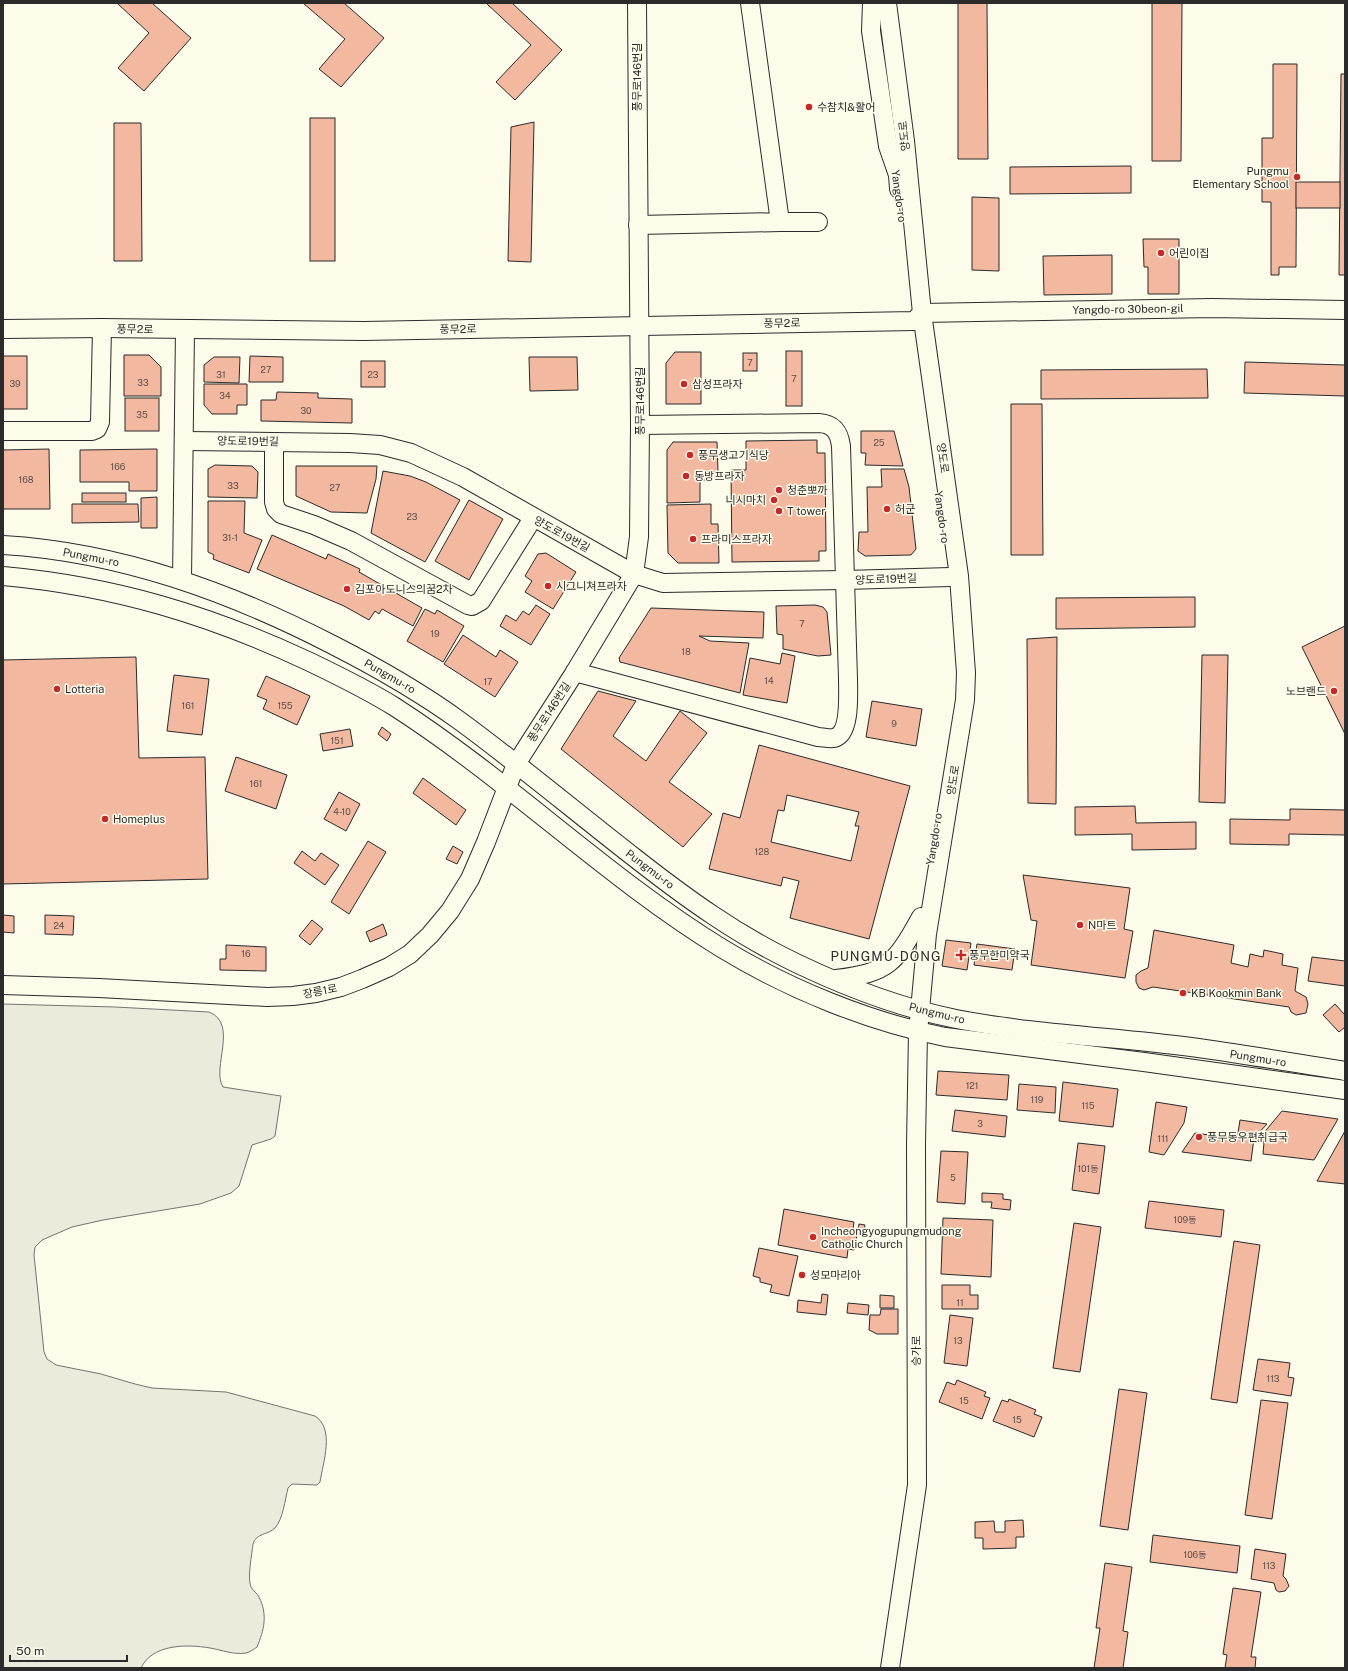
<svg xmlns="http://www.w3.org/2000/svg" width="1348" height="1671" viewBox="0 0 1348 1671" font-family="'Public Sans','Noto Sans KR',sans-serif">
<rect width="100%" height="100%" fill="#fdfbea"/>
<path fill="#ecebdb" stroke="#74746e" d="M3,1004l112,3 94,5c30,12 2,56 14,75l58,9 -6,40 -4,3 -19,6 -13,41 -8,7 -31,11 -97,16 -31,7 -30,13 -7,7 -1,8 10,97 3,7 9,6 45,9 34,10 17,4 74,4 89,24c20,13 8,46 5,66l-3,3 -25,-1 -4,4c-3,12 -5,31 -13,40 -7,7 -19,5 -22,16 -1,10 -6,34 -2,43 2,4 6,6 8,10 9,18 5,33 -2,50 -3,2 -7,5 -11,6 -12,2 -24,-3 -36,-5 -23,-4 -58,-4 -69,20h-138z"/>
<g fill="#f2b8a0" stroke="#2b2b2b" fill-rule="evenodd">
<path d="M117,3h35l39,35 -47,53 -26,-23 31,-35z"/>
<path d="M303,3h41l40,35 -43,49 -22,-18 26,-30z"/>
<path d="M486,3h26l50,47 -47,50 -19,-18 35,-37z"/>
<path d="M958,3h29l1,156h-30z"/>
<path d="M1152,3h30l-1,158h-29z"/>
<path d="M1273,64h24l-1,203h-17v8h-8v-73h-9v-64h11z"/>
<path d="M1341,74h4v201h-6z"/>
<rect x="310" y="118" width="25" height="143"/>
<path d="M534,122l-3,140 -23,-1 3,-134z"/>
<path d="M114,123h27l1,138h-28z"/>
<path d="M1131,166v27l-121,1v-27z"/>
<rect x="1296" y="182" width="44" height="26"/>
<path d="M972,197l27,1v73l-27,-1z"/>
<path d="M1143,239h36v55h-31v-27h-4z"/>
<path d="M1112,255v39l-68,1 -1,-39z"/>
<rect x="786" y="351" width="16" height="55"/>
<path d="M675,352h26v52h-35v-41z"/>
<rect x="743" y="353" width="14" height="18"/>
<path d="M124,355h25l12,12v29h-37z"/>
<rect x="3" y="356" width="24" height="53"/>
<path d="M250,356l33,1v25h-34z"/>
<path d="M214,357h26l-1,26 -35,-1v-17z"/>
<path d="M529,357h48l1,33 -48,1z"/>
<rect x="361" y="361" width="24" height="26"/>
<path d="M1245,362l100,3v31l-101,-3z"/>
<path d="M1207,369l1,29 -167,1v-29z"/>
<path d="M204,384h43v21h-10v9h-25l-8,-9z"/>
<path d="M277,392l41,1v5l34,1v24l-91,-2v-21h15z"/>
<rect x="125" y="398" width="34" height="33"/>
<path d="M1011,404h31l1,151h-32z"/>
<path d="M861,431h33l9,35 -38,-1 1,-12h-5z"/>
<path d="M817,440v13h8l1,98h-7v10l-87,1 -1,-92h15v-29z"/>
<path d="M673,442h44l1,30h-12v8h-6v22l-33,1v-53z"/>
<path d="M49,449l1,60h-47v-59z"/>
<path d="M157,449v42h-28v-9h-49v-32z"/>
<path d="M215,465l37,1 6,6 -1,26 -49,-1v-28z"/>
<path d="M296,466h81l-1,13 -9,34 -36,-1 -35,-16z"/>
<path d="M881,469h23l5,18 7,62 -5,6 -46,1 -7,-5 1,-19h9l-1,-45h15z"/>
<path d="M383,471l27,5 16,6 34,18 -35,62 -54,-29z"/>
<rect x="82" y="493" width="44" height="9"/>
<path d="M157,497v31h-16v-30z"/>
<path d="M469,500l34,19 -34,61 -34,-19z"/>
<path d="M208,501h37l-1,32 18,7 -13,33 -36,-14 1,-4 -6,-3z"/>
<path d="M72,504h66l1,18 -67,1z"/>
<path d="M711,504v20h7l1,39h-41l-10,-10 -1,-48z"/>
<path d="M272,535l54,24 2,-5 32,15 -1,3 63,36 -9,18 -31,-17 -3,5 -4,-3 -6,9 -25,-14 -87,-37z"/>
<path d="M546,553l30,19 -23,37 -28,-17 7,-11 -7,-5 13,-22z"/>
<path d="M1195,597v30l-139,2v-31z"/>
<path d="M536,605l14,9 -19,31 -31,-19 6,-11 10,6 7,-10 6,4z"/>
<path d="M815,605l8,2 4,5 4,43 -13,1 -35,-7v-14l-6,-1 -1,-28z"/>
<path d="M651,608l113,4 -1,26 -64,-2 11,5 39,2 -9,50 -120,-31 -1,-4z"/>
<path d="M425,609l10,5 2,-4 27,16 -21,36 -36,-21z"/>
<path d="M1345,626v108l-43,-87z"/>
<path d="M463,635l33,22 4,-7 18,12 -23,35 -51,-33z"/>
<path d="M1057,637l-1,167 -28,-1 -1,-164z"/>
<path d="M782,653l13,3 -8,47 -44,-8 7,-37 30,6z"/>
<path d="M1202,655h26l-3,148 -26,-1z"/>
<path d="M136,657l3,101 66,-1 3,122 -205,5v-224z"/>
<path d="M174,675l35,4 -7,56 -35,-4z"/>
<path d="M266,676l44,20 -13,29 -34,-16 4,-9 -10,-4z"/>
<path d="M598,691l38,10 -23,35 33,25 34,-50 27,22 -38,49 43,32 -29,33 -122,-98z"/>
<path d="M872,701l50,8 -6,37 -50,-9z"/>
<path d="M382,727l9,7 -4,7 -9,-7z"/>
<path d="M350,729l3,17 -30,5 -3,-17z"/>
<path d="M759,745l151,41 -41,153 -79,-21 9,-37 -16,-4 -2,9 -72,-17 14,-56 17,5zM787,795l72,17 -4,14h4l-8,35 -80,-19 7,-32 6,1z"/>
<path d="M236,757l51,18 -11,34 -51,-18z"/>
<path d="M423,778l43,32 -10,15 -43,-32z"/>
<path d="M339,792l21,12 -14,27 -22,-12z"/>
<path d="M1135,806l1,17 60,-1v27l-64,1v-16l-57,1v-28z"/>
<path d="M1290,809l55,1v25l-56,-1v11l-59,-1v-25l60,1z"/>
<path d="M368,841l18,11 -37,62 -18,-12z"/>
<path d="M453,846l10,6 -6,12 -11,-5z"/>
<path d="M302,851l13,10 6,-8 18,12 -14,20 -31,-22z"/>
<path d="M1023,875l107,13 -6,41 9,2 -8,47 -94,-13 6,-44 -6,-1z"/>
<path d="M3,915l11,1v17l-11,-1z"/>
<path d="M45,915l29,1 -1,19 -28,-1z"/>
<path d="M312,920l11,9 -13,16 -11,-9z"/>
<path d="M383,924l4,11 -17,7 -4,-10z"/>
<path d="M1154,930l80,15 -3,18 17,4 2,-13 13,3 1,-7 19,4 -1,11 16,3 -3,23 11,6 2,7 -2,9 -10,2 -5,-3 -2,-5 -136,-20 -9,3 -5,-2 -3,-6v-7l5,-4 7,-3z"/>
<path d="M946,940l25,3 -4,27 -25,-4z"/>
<path d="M977,944l38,5 -3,21 -38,-5z"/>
<path d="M226,945l40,2v24l-46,-1v-11h6z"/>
<path d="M1312,957l33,4v25l-37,-5z"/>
<path d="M1335,1004l10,11v12l-6,5 -16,-17z"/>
<path d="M938,1071l71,4 -2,25 -71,-5z"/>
<path d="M1063,1082l55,7 -5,38 -54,-6z"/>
<path d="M1019,1084l37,3 -1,26 -38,-3z"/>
<path d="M1156,1102l31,5 -3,16 -20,32 -15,-3z"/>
<path d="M955,1110l52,6 -2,21 -53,-6z"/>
<path d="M1282,1111l56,8 -24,41 -51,-6 1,-12 -7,-1z"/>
<path d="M1240,1120l27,4 -13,14 -3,23 -69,-9 13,-19 42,6z"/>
<path d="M1345,1131v53l-28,-3z"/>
<path d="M1078,1143l27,3 -6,48 -27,-4z"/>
<path d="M941,1151l27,1 -3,52 -28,-2z"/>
<path d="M982,1193l21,1v5l8,1 -1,10 -19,-2 1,-6h-10z"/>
<path d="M1149,1201l75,9 -3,27 -76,-9z"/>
<path d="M784,1209l70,13 -1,7 5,1 -4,20 -6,-1 -1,9 -69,-13z"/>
<path d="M943,1218l50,2 -2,57 -50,-3z"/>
<path d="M1074,1223l27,4 -21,145 -27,-4z"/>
<path d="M859,1224l6,1 -1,6 -6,-1z"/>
<path d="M1234,1241l26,4 -23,158 -26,-4z"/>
<path d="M759,1248l39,8 -9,40 -19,-4 2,-7 -12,-3v-4l-7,-2z"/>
<path d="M942,1285h28v10h8v14h-36z"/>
<path d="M822,1294l6,1 -2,20 -29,-3 1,-12 23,3z"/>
<path d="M880,1295l14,1v12h-14z"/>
<path d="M848,1303l21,2 -1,10 -21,-2z"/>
<path d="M881,1309h17v25h-21l-8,-4 1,-15h10z"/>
<path d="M950,1315l23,3 -6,48 -23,-3z"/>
<path d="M1258,1359l32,4 -2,14 6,1 -3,18 -38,-6z"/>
<path d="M957,1380l29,12 -2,4 6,2 -8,21 -43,-17 8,-20 8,3z"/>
<path d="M1119,1389l28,4 -19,137 -28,-4z"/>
<path d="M1009,1399l27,11 -2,4 8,3 -8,20 -41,-16 9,-21 6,2z"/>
<path d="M1261,1400l27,3 -16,116 -27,-4z"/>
<path d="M1023,1520l1,17h-8v11l-33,1v-11h-8v-16l19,-1 1,11h10v-11z"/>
<path d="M1153,1535l87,11 -3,27 -87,-11z"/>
<path d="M1255,1549l31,5 -3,22 3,3 3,7 -4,5 -6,1 -3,-2 -2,-7 -23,-4z"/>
<path d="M1105,1563l27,4 -9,64 5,1 -5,36h-29l6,-40h-4z"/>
<path d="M1233,1588l28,4 -10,65h5l-1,11h-30l2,-13 -4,-1z"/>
</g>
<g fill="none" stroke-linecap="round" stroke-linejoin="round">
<defs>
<g id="minor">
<path d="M872,3l-1,28 17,115 10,29 1,14"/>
<path d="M887,3l18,138 17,172 37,263 7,97 -1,27 -38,234 -9,98 -2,112 1,341 -27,183"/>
<path d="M780,222h38"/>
<path d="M638,225l142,-3 -30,-219"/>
<path d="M3,329l99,-1 262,3 550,-10 8,-8 290,-5 133,2"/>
<path d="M3,431h89l5,-2 3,-7 2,-94"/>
<path d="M184,441l166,2 30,2 31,8 52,24 171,97 29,9 182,-3 105,-3"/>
<path d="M274,442v60l2,7 5,5 33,11 37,16 117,64 4,1 9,-5 52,-83"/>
<path d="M3,545c117,7 227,47 330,100 45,23 87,47 127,76 60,44 117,92 175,137 51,40 102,77 161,105 50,24 105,45 160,56 78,15 157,18 235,28 52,7 103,16 154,24"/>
<path d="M3,576c111,10 207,39 307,86 29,14 58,28 85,45 115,74 212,171 328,242 66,40 146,73 222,88l199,25 201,28"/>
<path d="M182,580l3,-251"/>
<path d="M575,672l243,65c5,0 11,2 16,1 17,-4 14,-45 14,-59l-7,-233c-2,-14 -7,-22 -22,-23l-179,2"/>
<path d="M836,979c53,-6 60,-17 85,-62"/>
<path d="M3,985l96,3 168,9 26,-1 23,-3 25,-6 21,-8 27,-12 21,-13 20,-19 20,-24 20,-32 16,-37 30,-78 59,-92 59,-98 5,-37 1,-112 -3,-422"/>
</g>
</defs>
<use href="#minor" stroke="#2b2b2b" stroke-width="20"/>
<use href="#minor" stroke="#fdfbea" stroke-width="18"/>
</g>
<g fill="#c62828" stroke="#fdfbea" stroke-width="1.5">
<circle cx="809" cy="107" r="4"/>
<circle cx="1297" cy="177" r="4"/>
<circle cx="1161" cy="253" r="4"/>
<circle cx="684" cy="384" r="4"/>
<circle cx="690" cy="455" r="4"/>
<circle cx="686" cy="476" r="4"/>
<circle cx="779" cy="490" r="4"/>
<circle cx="774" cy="500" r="4"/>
<circle cx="887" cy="509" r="4"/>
<circle cx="779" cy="511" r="4"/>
<circle cx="693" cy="539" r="4"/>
<circle cx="548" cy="586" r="4"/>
<circle cx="347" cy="589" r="4"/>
<circle cx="57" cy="689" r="4"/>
<circle cx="1334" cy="691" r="4"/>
<circle cx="105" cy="819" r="4"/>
<circle cx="1080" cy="925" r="4"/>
<path d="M959 949h4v4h4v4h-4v4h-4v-4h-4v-4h4z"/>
<circle cx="1183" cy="993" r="4"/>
<circle cx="1199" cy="1137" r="4"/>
<circle cx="813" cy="1237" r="4"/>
<circle cx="802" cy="1275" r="4"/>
</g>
<g text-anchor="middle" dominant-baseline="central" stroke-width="3" stroke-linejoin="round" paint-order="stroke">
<g font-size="9" fill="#5d4e48">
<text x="750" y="362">7</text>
<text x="266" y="369">27</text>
<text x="221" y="374">31</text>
<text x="373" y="374">23</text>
<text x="794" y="378">7</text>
<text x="143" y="382">33</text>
<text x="15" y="383">39</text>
<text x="225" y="395">34</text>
<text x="306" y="410">30</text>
<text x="142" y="414">35</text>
<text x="879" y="442">25</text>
<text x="118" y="466">166</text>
<text x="26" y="479">168</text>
<text x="233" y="485">33</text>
<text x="335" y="487">27</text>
<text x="412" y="516">23</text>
<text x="230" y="537">31-1</text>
<text x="802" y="623">7</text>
<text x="435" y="633">19</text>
<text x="686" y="651">18</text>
<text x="769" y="680">14</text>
<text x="488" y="681">17</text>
<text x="188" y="705">161</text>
<text x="285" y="705">155</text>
<text x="894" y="723">9</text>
<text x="337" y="740">151</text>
<text x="256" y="783">161</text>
<text x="342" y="811">4-10</text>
<text x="762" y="851">128</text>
<text x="59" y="925">24</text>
<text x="246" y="953">16</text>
<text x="972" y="1085">121</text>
<text x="1037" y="1099">119</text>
<text x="1088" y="1105">115</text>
<text x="980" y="1123">3</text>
<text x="1163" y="1138">111</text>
<text x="1088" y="1168">101동</text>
<text x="953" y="1177">5</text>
<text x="1185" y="1219">109동</text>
<text x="960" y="1302">11</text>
<text x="958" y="1340">13</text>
<text x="1273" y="1378">113</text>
<text x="964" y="1400">15</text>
<text x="1017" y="1419">15</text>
<text x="1195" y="1554">106동</text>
<text x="1269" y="1565">113</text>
</g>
<g font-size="11" fill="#2b2b2b" stroke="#fdfbea">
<text transform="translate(637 77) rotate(-90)">풍무로146번길</text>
<text transform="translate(904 136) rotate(-96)">양도로</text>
<text transform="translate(899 196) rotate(82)">Yangdo-ro</text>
<text transform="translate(1128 309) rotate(-1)">Yangdo-ro 30beon-gil</text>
<text transform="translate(782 323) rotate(-1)">풍무2로</text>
<text transform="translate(135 329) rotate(1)">풍무2로</text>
<text transform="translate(458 329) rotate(-1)">풍무2로</text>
<text transform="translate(640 401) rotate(-90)">풍무로146번길</text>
<text transform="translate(248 441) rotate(1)">양도로19번길</text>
<text transform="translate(943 458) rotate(82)">양도로</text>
<text transform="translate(942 517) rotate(82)">Yangdo-ro</text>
<text transform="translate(562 534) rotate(29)">양도로19번길</text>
<text transform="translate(91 557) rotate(11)">Pungmu-ro</text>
<text transform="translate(886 579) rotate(-2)">양도로19번길</text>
<text transform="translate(390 676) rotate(30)">Pungmu-ro</text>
<text transform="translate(549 712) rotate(-57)">풍무로146번길</text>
<text transform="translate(953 780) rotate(-81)">양도로</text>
<text transform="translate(934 839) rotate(-81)">Yangdo-ro</text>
<text transform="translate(650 869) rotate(37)">Pungmu-ro</text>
<text transform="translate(320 991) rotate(-11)">장릉1로</text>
<text transform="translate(937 1013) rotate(14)">Pungmu-ro</text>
<text transform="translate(1258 1058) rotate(9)">Pungmu-ro</text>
<text transform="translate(916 1351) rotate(-90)">승가로</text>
</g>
<g font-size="11" fill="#2b2b2b" stroke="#fdfbea" text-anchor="start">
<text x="817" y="107">수참치&amp;활어</text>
<text x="1289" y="171" text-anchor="end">Pungmu<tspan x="1289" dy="13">Elementary School</tspan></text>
<text x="1169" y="253">어린이집</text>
<text x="692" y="384">삼성프라자</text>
<text x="698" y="455">풍무생고기식당</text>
<text x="694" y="476">동방프라자</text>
<text x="787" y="490">청춘뽀까</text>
<text x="766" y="500" text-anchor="end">니시마치</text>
<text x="895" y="509">허군</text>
<text x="787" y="511">T tower</text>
<text x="701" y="539">프라미스프라자</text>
<text x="556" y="586">시그니쳐프라자</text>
<text x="355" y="589">김포아도니스의꿈2차</text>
<text x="65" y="689">Lotteria</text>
<text x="1326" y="691" text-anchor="end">노브랜드</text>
<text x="113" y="819">Homeplus</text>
<text x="1088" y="925">N마트</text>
<text x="969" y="955">풍무한미약국</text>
<text x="1191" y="993">KB Kookmin Bank</text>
<text x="1207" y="1137">풍무동우편취급국</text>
<text x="821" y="1231">Incheongyogupungmudong<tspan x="821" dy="13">Catholic Church</tspan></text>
<text x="810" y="1275">성모마리아</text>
</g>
<g font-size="13" letter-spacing="1" fill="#2b2b2b" stroke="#fdfbea">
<text x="886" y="956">PUNGMU-DONG</text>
</g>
</g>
<rect width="1348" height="1671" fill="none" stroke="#2b2b2b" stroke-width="8"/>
<path d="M10 1655v6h117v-6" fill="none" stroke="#2b2b2b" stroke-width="2"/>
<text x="16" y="1655" font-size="12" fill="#2b2b2b" stroke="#fdfbea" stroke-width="3" paint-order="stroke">50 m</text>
</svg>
